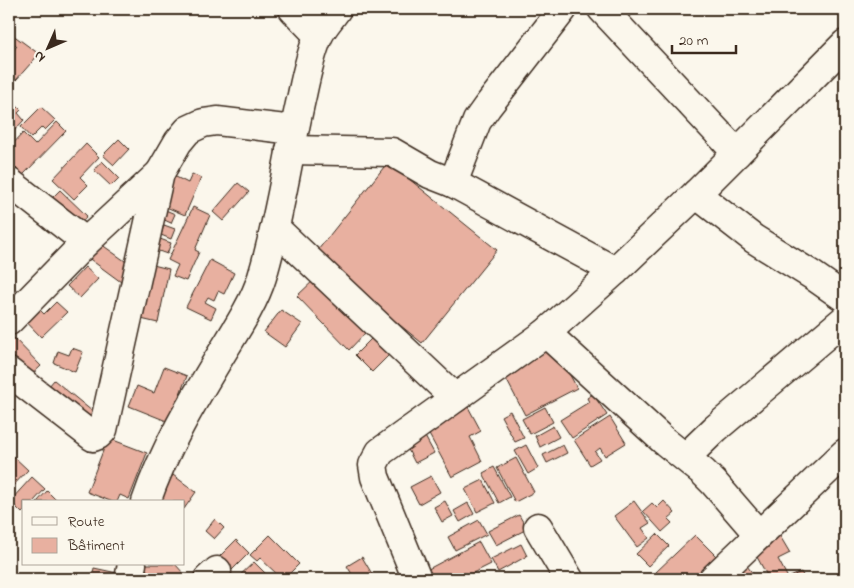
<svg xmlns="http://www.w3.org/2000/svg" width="854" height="588" viewBox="0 0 854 588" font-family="'Indie Flower',sans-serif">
<rect width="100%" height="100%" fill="#fbf7ec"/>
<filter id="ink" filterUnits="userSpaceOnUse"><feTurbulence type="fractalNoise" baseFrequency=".02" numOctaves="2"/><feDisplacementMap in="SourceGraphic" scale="10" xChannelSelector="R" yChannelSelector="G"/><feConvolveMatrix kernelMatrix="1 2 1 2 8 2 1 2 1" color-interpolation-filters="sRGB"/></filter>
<g filter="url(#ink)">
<g fill="#e8b0a0" stroke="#3b2a1e">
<path d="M9,32l30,22 -30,34v-33l8,-9 -4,-4 -4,5z"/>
<path d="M9,98l12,12 -3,3 6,7 -15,16z"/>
<path d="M41,107l14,13 -10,10 -3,-3 -11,11 -10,-11z"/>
<path d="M57,122l9,9 -43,44 -14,-14v-13l14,-15 12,12z"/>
<path d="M119,139l10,10 -15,16 -11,-10z"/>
<path d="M86,144l13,13 -19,20 8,8 -14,14 -21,-20z"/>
<path d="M102,161l17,17 -8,8 -17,-16z"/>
<path d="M388,162l109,88 -75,93 -108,-88z"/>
<path d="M192,174l9,4 -16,37 -26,-11 13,-29 16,8z"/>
<path d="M238,183l11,9 -26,29 -10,-9z"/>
<path d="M60,190l27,26 -10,11 -28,-26z"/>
<path d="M193,207l17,8 -15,35 4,2 -13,29 -13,-5 5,-11 -10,-5z"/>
<path d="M163,209l12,5 -4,9 -11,-5z"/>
<path d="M164,225l11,4 -4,10 -10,-4z"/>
<path d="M160,239l11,4 -4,11 -11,-4z"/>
<path d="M98,242l34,24 -11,16 -34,-25z"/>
<path d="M210,260l24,13 -10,21 -6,-3 -4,9 -6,-3 -3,5 11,6 -5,11 -25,-12z"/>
<path d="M153,265l16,4 -11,54 -17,-4z"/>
<path d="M85,267l13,12 -18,19 -13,-12z"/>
<path d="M316,278l51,53 -18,19 -52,-54z"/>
<path d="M30,300l14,14 12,-12 11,10 -26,25 -24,-25z"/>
<path d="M281,310l21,14 -17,23 -21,-15z"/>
<path d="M12,336l29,30 -15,14 -17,-19v-22z"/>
<path d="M373,337l17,17 -18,18 -17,-17z"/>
<path d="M554,346l23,42 -52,27 -22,-42z"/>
<path d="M72,348l11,4 -8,20 -21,-9 4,-12 11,4z"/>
<path d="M164,367l23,9 -18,46 -40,-16 8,-20 17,7z"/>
<path d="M54,380l44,36 -10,13 -44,-37z"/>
<path d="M593,394l14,21 -35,23 -12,-18 29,-18 -2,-4z"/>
<path d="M467,405l14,26 -11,6 12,24 -30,16 -27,-50z"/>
<path d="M545,407l8,15 -23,12 -8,-15z"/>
<path d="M510,411l14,27 -9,4 -14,-26z"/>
<path d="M610,417l16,26 -21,13 -5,-8 -5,4 5,7 -10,6 -16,-25z"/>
<path d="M553,426l6,11 -19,10 -5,-11z"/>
<path d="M422,431l12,22 -19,10 -12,-23z"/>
<path d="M108,438l39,15 -18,46 -9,-4 -3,7h-4l-26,-10z"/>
<path d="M526,445l12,23 -10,6 -13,-23z"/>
<path d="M563,445l4,8 -20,10 -4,-8z"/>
<path d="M12,455l16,15 -19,20v-31z"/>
<path d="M516,458l18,34 -19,10 -18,-34z"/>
<path d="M494,467l16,30 -11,6 -16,-30z"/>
<path d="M173,475l23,17 -12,17v-7h-30z"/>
<path d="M431,476l9,16 -21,12 -9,-17z"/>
<path d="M32,477l13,12 -12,13h-9v9l-2,2 -12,-12z"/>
<path d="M483,480l12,23 -18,9 -12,-23z"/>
<path d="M47,491l11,11h-21z"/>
<path d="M445,501l8,15 -11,6 -8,-15z"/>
<path d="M634,501l16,22 -8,5 7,10 -12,9 -23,-31z"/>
<path d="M664,501l11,12 -7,6 4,4 -10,9 -19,-21 9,-8 5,5z"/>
<path d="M468,503l6,11 -14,8 -6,-11z"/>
<path d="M519,515l8,14 -31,16 -8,-14z"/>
<path d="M215,519l9,9 -10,11 -9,-8z"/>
<path d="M479,520l8,14 -32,16 -7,-13z"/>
<path d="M777,531l13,22 -12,6 10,19 13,-6 4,7h-36l-18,-33z"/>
<path d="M657,534l12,12 -21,20 -12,-12z"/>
<path d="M270,535l29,29 -15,15h-9l4,-3 -19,-18 -3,3 -7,-6z"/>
<path d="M695,535l23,23 -22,21h-33l-7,-7z"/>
<path d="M236,540l13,13 -22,22 -14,-12z"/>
<path d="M479,542l12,22 -30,15h-39l-3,-5z"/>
<path d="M521,544l6,12 -29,16 -7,-13z"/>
<path d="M362,557l13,22h-20l-8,-13z"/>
<path d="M254,562l17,17h-35z"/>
<path d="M141,564h34l9,10 -6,5h-22z"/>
<path d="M747,566l10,13h-39l19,-6z"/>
<path d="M94,568l23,5 -2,6h-23z"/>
</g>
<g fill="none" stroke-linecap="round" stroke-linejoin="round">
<defs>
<g id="minor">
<path d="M293,9l25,26"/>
<path d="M602,9l135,144"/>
<path d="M290,150l102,2 38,22 23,9 162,88"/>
<path d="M9,182l77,60"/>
<path d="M453,183l24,-62 10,-14 76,-98"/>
<path d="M696,194l58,45 58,36 33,23"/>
<path d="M275,228l180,170"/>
<path d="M9,321l77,-79 74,-69"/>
<path d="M546,333l117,107 40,32 11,11 45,52"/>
<path d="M9,372l84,65 5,-2 5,-5 57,-257 18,-31 10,-12 15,-7 14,-2 77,9"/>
<path d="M686,457l29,-28 130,-110"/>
<path d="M146,502c18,-53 47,-101 76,-149 14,-23 32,-50 40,-76 18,-59 26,-122 40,-182 4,-19 8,-39 16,-58 4,-10 13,-19 19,-28"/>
<path d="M538,527l31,52"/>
<path d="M129,579l3,-15"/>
<path d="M208,579l9,-8"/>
<path d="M417,579l-42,-102 -2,-12 7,-13 166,-119 69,-62 81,-77 41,-41 108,-109"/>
<path d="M713,579l132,-126"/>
</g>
</defs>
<use href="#minor" stroke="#3b2a1e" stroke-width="31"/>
<use href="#minor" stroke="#fbf7ec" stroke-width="28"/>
</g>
</g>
<rect width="854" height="588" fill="none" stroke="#fbf7ec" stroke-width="30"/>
<rect x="15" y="15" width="824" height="558" fill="none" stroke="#3b2a1e" stroke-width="2" filter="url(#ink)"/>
<rect x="22" y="500" width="162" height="65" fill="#fbf7ec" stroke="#aea59a"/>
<rect x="32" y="517" width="25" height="8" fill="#fbf7ec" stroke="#aea59a"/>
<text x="68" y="526" font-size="15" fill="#3b2a1e">Route</text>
<rect x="32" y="538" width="25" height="15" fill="#e8b0a0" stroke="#aea59a"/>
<text x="68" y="550" font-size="15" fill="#3b2a1e">Bâtiment</text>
<g transform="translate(48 48) rotate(225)" stroke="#fbf7ec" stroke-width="4" paint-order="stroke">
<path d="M0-4L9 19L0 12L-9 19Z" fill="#3b2a1e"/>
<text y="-8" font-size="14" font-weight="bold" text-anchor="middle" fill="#3b2a1e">N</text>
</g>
<path d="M672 45v8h64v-8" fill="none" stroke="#3b2a1e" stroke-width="2.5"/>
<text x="679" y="45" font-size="15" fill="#3b2a1e" stroke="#fbf7ec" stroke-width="4" paint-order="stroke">20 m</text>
</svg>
